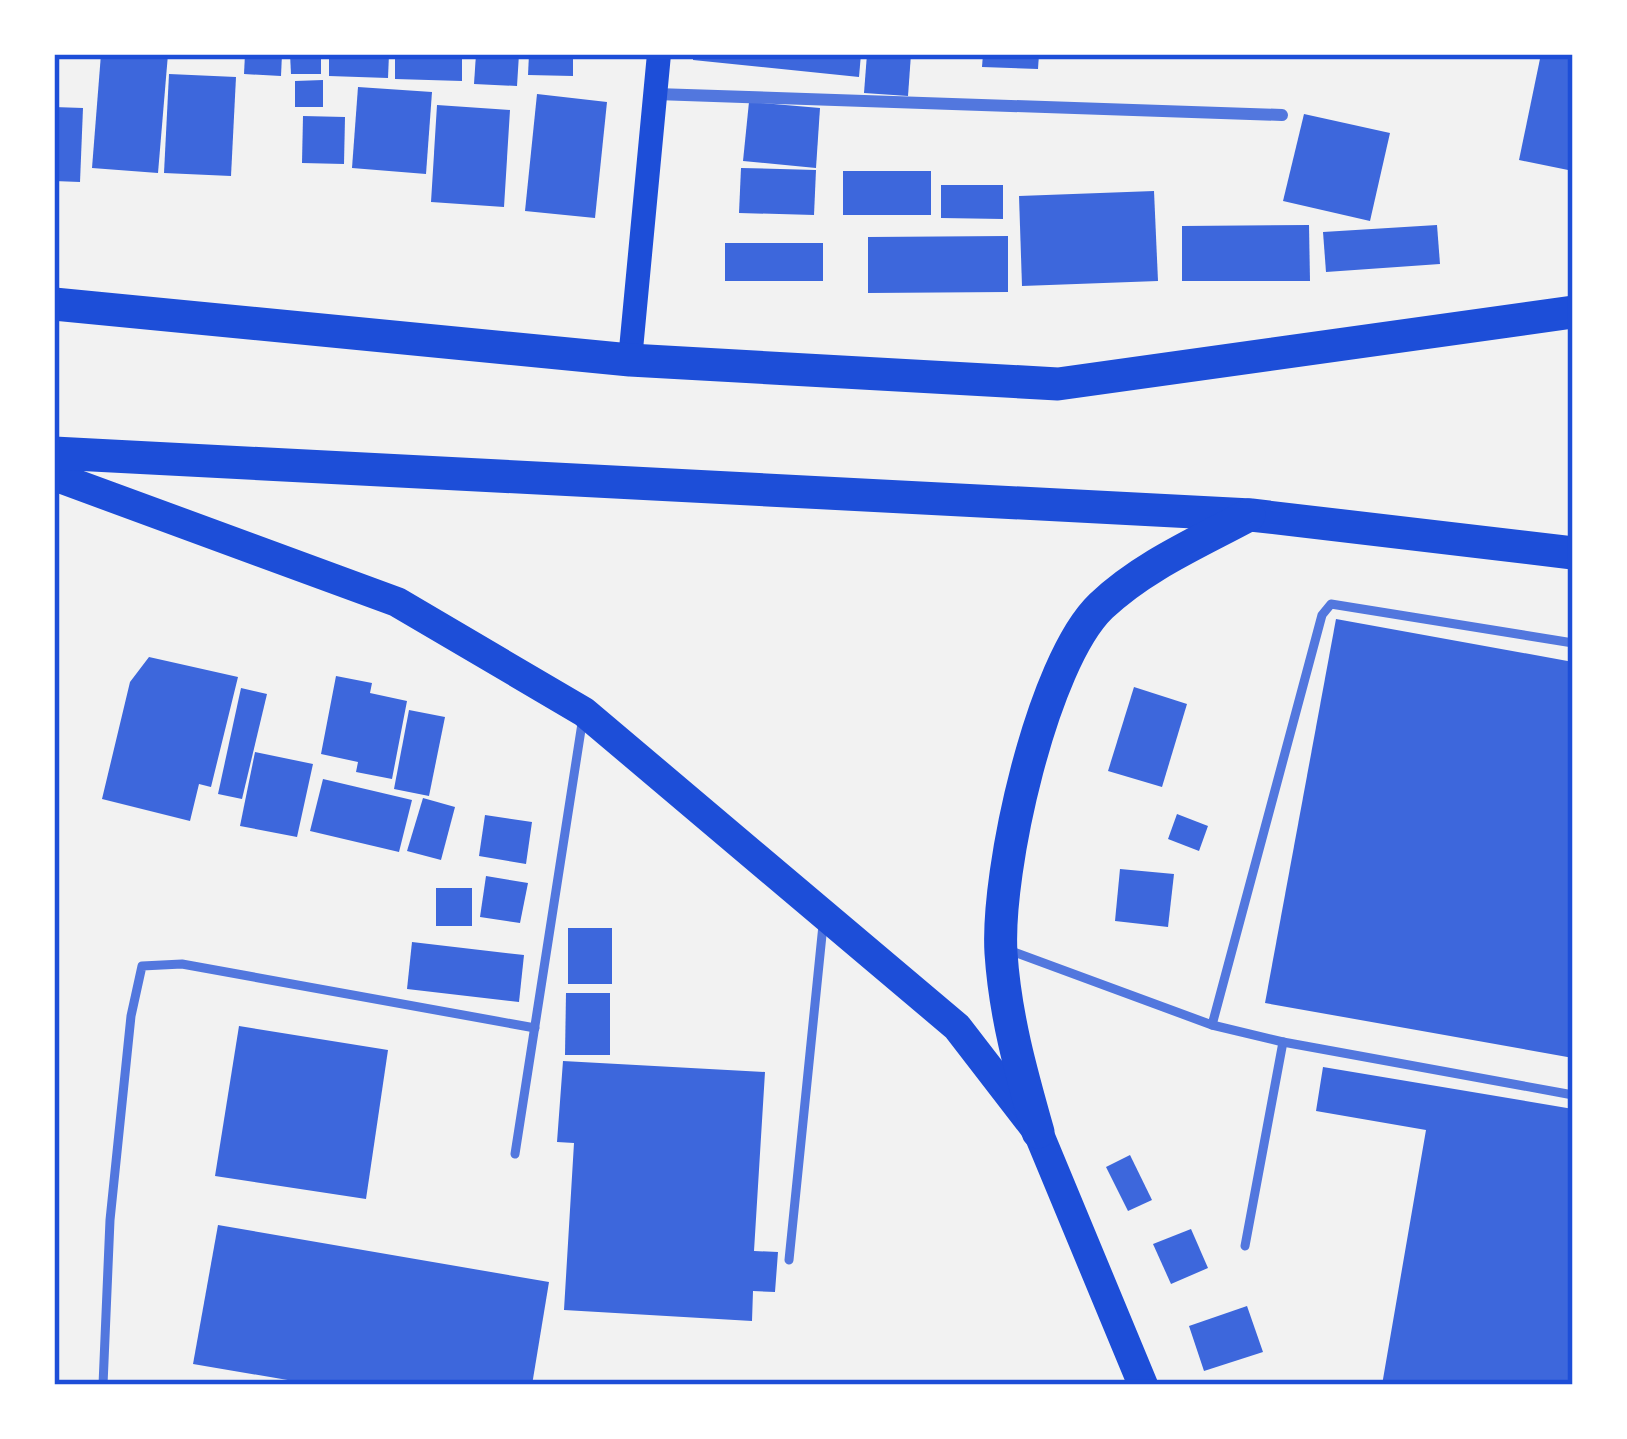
<svg xmlns="http://www.w3.org/2000/svg" width="1627" height="1439" viewBox="0 0 1627 1439" font-family="Mulish,sans-serif">
<rect width="100%" height="100%" fill="#f2f2f2"/>
<g fill="#3d67dc">
<path d="M101,54h67l-10,119 -66,-5z"/>
<path d="M245,54h37l-1,22 -37,-2z"/>
<path d="M290,54h31v20h-30z"/>
<path d="M329,54h60l-1,24 -59,-2z"/>
<path d="M395,54h67v27l-67,-2z"/>
<path d="M476,54h43l-2,32 -43,-2z"/>
<path d="M529,54h44v22l-45,-1z"/>
<path d="M693,54h168l-2,23 -166,-17z"/>
<path d="M867,54h44l-3,42 -44,-3z"/>
<path d="M983,54h56l-1,15 -56,-2z"/>
<path d="M1541,54h32v117l-54,-11z"/>
<path d="M169,74l67,3 -5,99 -67,-3z"/>
<path d="M323,80v27h-28v-26z"/>
<path d="M358,87l74,5 -6,82 -74,-6z"/>
<path d="M537,94l70,8 -12,116 -70,-7z"/>
<path d="M749,102l71,6 -4,60 -73,-7z"/>
<path d="M437,105l73,5 -6,97 -73,-5z"/>
<path d="M54,107l29,1 -3,74 -26,-1z"/>
<path d="M1304,114l86,19 -20,88 -87,-20z"/>
<path d="M303,116l42,1 -1,47 -42,-1z"/>
<path d="M741,168l75,2 -2,45 -75,-2z"/>
<rect x="843" y="171" width="88" height="44"/>
<path d="M941,185h62v34l-62,-1z"/>
<path d="M1154,191l4,90 -136,5 -3,-90z"/>
<path d="M1309,225l1,56h-128v-55z"/>
<path d="M1437,225l3,39 -114,8 -3,-40z"/>
<path d="M1008,236v56l-140,1v-56z"/>
<rect x="725" y="243" width="98" height="38"/>
<path d="M1336,619l237,43v396l-308,-55z"/>
<path d="M149,657l89,20 -27,110 -12,-3 -9,37 -88,-22 28,-117z"/>
<path d="M336,676l36,7 -2,10 37,8 -15,78 -36,-7 2,-10 -37,-8z"/>
<path d="M1134,687l53,17 -25,83 -54,-16z"/>
<path d="M241,688l26,6 -25,105 -24,-5z"/>
<path d="M409,710l36,7 -16,79 -35,-7z"/>
<path d="M255,752l58,12 -16,73 -57,-11z"/>
<path d="M323,779l89,21 -13,52 -89,-21z"/>
<path d="M423,798l32,9 -14,53 -34,-9z"/>
<path d="M1177,814l31,12 -9,25 -31,-12z"/>
<path d="M485,815l47,7 -6,42 -47,-8z"/>
<path d="M1120,869l54,5 -6,53 -53,-6z"/>
<path d="M486,876l42,7 -8,40 -40,-6z"/>
<rect x="436" y="888" width="36" height="38"/>
<rect x="568" y="928" width="44" height="56"/>
<path d="M412,942l112,13 -5,47 -112,-13z"/>
<path d="M566,993h44v62h-45z"/>
<path d="M239,1026l149,24 -22,149 -151,-23z"/>
<path d="M563,1061l202,11 -11,179 24,1 -3,40 -22,-1 -1,30 -188,-11 10,-167 -17,-1z"/>
<path d="M1323,1067l250,42v276h-191l44,-255 -110,-19z"/>
<path d="M1130,1155l22,45 -24,11 -22,-44z"/>
<path d="M218,1225l331,57 -17,103h-215l-124,-21z"/>
<path d="M1191,1229l17,39 -37,16 -18,-40z"/>
<path d="M1247,1306l16,46 -59,19 -15,-45z"/>
</g>
<g fill="none" stroke-linecap="round" stroke-linejoin="round">
<g stroke="#5277de" stroke-width="9">
<path d="M1006,949l206,76 71,17 -38,204"/>
<path d="M1212,1025l110,-410 9,-11 242,39"/>
<path d="M1283,1042l290,53"/>
<path d="M515,1154l68,-437"/>
<path d="M789,1260l34,-335"/>
<path d="M103,1385l7,-165 21,-204 11,-50 40,-2 353,64"/>
</g>
<path stroke="#5277de" stroke-width="12" d="M656,94l626,21"/>
<path stroke="#1d4ed8" stroke-width="24" d="M630,360l29,-306"/>
<path stroke="#1d4ed8" stroke-width="30" d="M54,476l343,126 187,110 373,315 81,105 105,253"/>
<g stroke="#1d4ed8" stroke-width="33">
<path d="M54,304l576,56 428,24 515,-72"/>
<path d="M54,453l1197,62 322,38"/>
<path d="M1038,1132c-17,-60 -33,-117 -37,-179 -5,-82 41,-290 100,-347 42,-40 98,-64 148,-91"/>
</g>
</g>
<rect width="1627" height="1439" fill="none" stroke="#ffffff" stroke-width="114"/>
<rect x="57" y="57" width="1513" height="1325" fill="none" stroke="#1d4ed8" stroke-width="4.5"/>
</svg>
